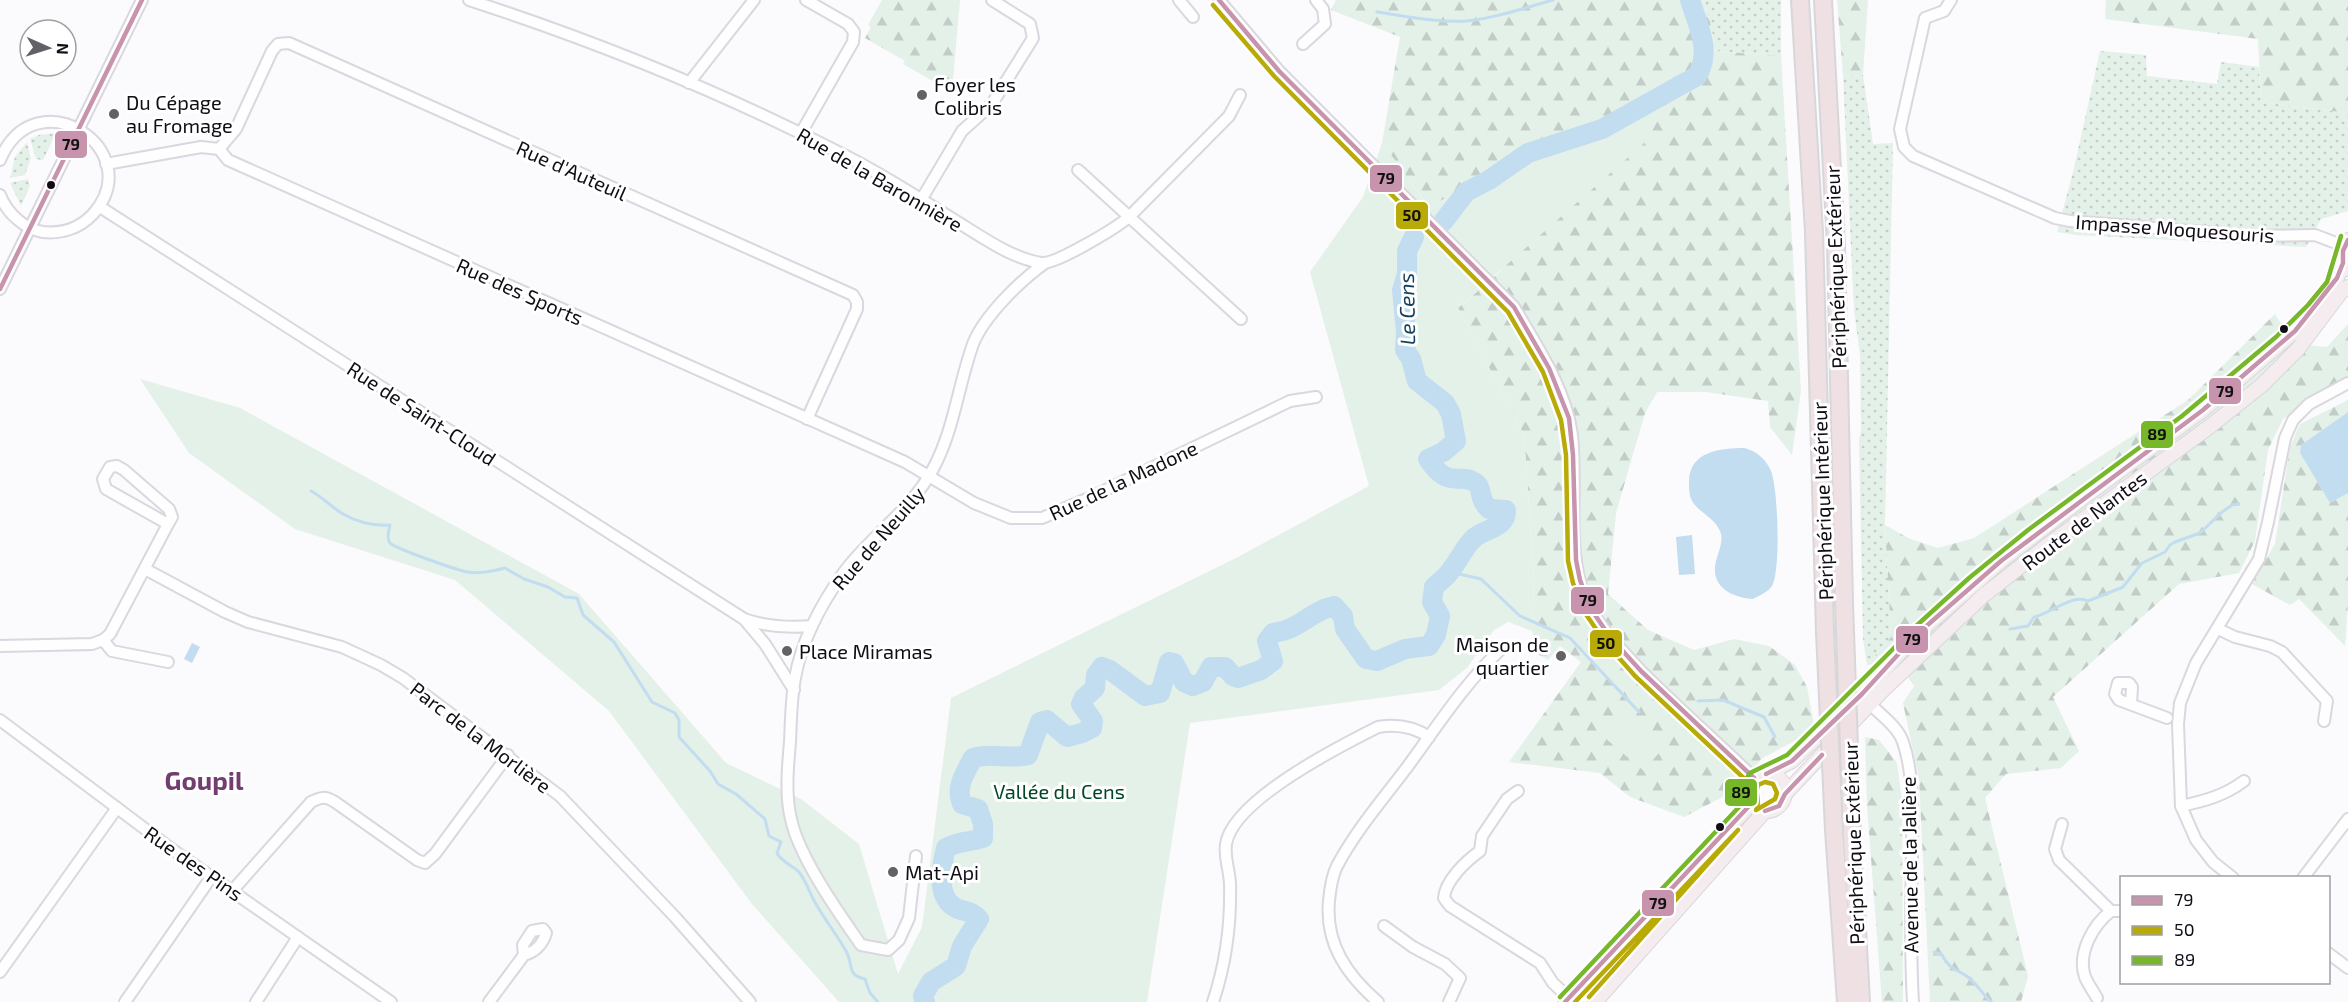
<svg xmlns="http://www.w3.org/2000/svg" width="2348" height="1002" viewBox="0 0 2348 1002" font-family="'Exo 2',sans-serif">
<defs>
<pattern id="grass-dots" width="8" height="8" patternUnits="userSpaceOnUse" patternTransform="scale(1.5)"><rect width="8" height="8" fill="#e4f1e9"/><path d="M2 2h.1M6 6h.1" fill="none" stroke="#c3cdc7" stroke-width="1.8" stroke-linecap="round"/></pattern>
<pattern id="forest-firs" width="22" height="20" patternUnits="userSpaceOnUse" patternTransform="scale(1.5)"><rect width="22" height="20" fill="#e4f1e9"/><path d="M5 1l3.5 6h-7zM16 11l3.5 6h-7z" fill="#c3cdc7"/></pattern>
</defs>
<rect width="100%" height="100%" fill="#fbfafd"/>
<g fill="url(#grass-dots)">
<path d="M1703,0h78v56l-65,-5 -6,-29z"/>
<path d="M2100,51l46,4 1,21 70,8 4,-22 38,5 2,35 87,11v98l-27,8 -15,28 -230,-12 -19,-3 17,-64z"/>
<path d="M1863,75l10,69 20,-1 -8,382 6,112 -24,28 -4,-26 -4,-200 2,-8 -1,-77 -6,-43 -11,-235z"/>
<path d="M56,133l-13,27 -7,-1 -6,-20 9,-4z"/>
<path d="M27,142l4,16 -6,17 -15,3 5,-21z"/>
<path d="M28,179l2,7 -9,20 -11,-23z"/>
</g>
<g fill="url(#forest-firs)">
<path d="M882,0h78l-8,92 -49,-28 2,-3 -40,-23 6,-11 -3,-2z"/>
<path d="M1336,0h367l7,22 6,29 65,5 20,335 -9,64 -22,-28 -2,-26 -62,-9h-49l-12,21 -29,100 -8,81 40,36 46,20 40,-11 35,7 26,19 12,22 8,43 -54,29 -23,30 -54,28 -54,-20 -30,-24 -91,-11 72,-100 -21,-16 -12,14 -9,-5 -7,-24 2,-52 -10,-144 -66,-127 44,-38 14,-123 -15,15 -71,46 -48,-65 18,-106 -69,-27z"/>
<path d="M1837,0h31l-5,75 -20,1z"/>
<path d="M2106,0h242v113l-87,-11 -3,-63 -153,-20z"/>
<path d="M2275,314l18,30 34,3 21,-23v52l-65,43 -15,31 -13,91 -16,32 -60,11 -126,113 26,54 -18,17 -55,6 -21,24 43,178 -7,26h-91l-11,-223 -16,-76 11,-17 -16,-23 -31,2 24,-28 -6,-112 25,14 28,9 36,-10 214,-138z"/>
<path d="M2348,400v12l-47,33 -1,8 30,50 18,-10v110l-3,43 -46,-47 -9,6 -38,-21 23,-40 15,-97 10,-23z"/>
<path d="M1865,737l14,3 18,23 5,39 1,200h-21l-15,-196z"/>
</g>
<g fill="#e4f1e9">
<path d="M1641,116l10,21 -193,171 66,127 10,144 -2,52 -24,-9 -14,8 -27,38 -28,22 -249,33 -43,279h-308l-87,-98 -143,-193 -154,-131 -160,-51 -106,-76 -49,-74 100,29 339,186 147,169 75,36 58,45 39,130 24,-47 29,-229 287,-141 131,-71 -59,-214 53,-75 19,-54 48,65 71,-46 15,-15z"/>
<path d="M1623,716l39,33 -18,22 -39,-33z"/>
</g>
<g fill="#c2dcf0">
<path d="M2348,412v81l-18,10 -30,-50 1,-8z"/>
<path d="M1745,448c12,4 21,11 26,23 7,18 10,99 1,115 -4,6 -12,9 -19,13 -18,-1 -40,-10 -38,-32 1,-11 10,-26 5,-36 -5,-12 -19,-18 -26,-27 -5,-6 -5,-15 -5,-22 0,-31 32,-34 56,-34z"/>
<path d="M1692,535l3,39 -16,1 -3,-38z"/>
<path d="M192,643l8,4 -8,16 -8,-4z"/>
</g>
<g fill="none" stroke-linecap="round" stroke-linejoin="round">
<g stroke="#c2dcf0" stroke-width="3">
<path d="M1377,12c29,4 60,11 89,9 29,-3 59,-13 87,-21"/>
<path d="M311,491c13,7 20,16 32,23 14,8 31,12 47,11 -1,5 -4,13 0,18 4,5 69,28 78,29 13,2 25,-1 37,-4l19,11 24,8 17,10 12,1 6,17 31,27 38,60 23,11 4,7v17l31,34 8,13 18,10 29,25 4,17 12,6 -4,11c4,8 14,12 21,18 9,10 11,22 18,33 9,16 21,31 30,47 8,14 0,24 19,28l5,14 8,9"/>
<path d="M1450,572l31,7 39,37 50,22 69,74"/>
<path d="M2010,629l18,-3 6,-9c16,-3 39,-24 54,-16l35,-14 19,-24 23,-11 5,-7 5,-3 25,-9 22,-21 10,-7 7,-1"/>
<path d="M1698,701l25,-1 41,17 11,20"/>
<path d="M1934,952l8,3c7,14 14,14 26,22 9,7 15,18 23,25"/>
</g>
<g stroke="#c2dcf0" stroke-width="20">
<path d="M1443,222l23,-30 23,-12 39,-27 74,-24 95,-53c15,-25 1,-50 -7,-76"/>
<path d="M925,1002l-2,-6 8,-14 25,-16 6,-20 17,-27c-7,-8 -12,-7 -21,-10 -23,-10 -17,-42 -12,-61 12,-7 24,-6 37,-10v-14l-5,-15 -16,-5c-7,-17 3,-31 11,-46 19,-6 37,2 55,-3l12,-33 7,-2 20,17 15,-4 10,-5 1,-7 -12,-17 3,-6 11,-10 1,-13 6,-8 8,3 35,26 15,-3 9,-31 5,1 10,19 9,4 10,-4 8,-15h14l8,9 5,2 23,-8 12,-9 -6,-20 6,-8c29,-4 37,-22 61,-27l9,10 2,13 21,30 11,2 28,-12 24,-3 7,-11 4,-19 -8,-14 2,-15c6,-6 13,-10 17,-17 8,-10 13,-22 22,-31 9,-10 34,-10 33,-29l-17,-1c-11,-10 -6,-19 -12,-25 -17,-14 -27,8 -49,-25l15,-7 13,-11 -5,-27 -6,-11 -28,-22 -6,-22 -6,-9 1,-18 -4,-42 5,-16v-23l7,-14"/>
</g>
<defs>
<g id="minor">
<path d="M469,0c129,42 257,94 377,156 38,19 74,43 110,65 26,16 55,37 85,42 14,2 75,-35 88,-46l100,-101 11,-21"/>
<path d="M1179,0l14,17"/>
<path d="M1219,0l60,71 235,236c23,39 52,82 58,128 6,52 -7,116 14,164 13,29 34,49 55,72 37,37 76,71 113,107"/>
<path d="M1951,0l-7,11 -19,7 -25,111 4,18 9,9 142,62 15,3 183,15 62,-1 29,11"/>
<path d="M1303,44l22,-20 -2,-15 -7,-9"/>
<path d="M689,83l65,-83"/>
<path d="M801,133l52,-91 1,-10 -6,-8 -42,-24"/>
<path d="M219,149l17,-20 36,-78 6,-7 11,-1 564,252 4,7v7l-50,110"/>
<path d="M0,160c35,-85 150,-10 93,54 -13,14 -31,20 -50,18 -19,-3 -36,-19 -43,-37"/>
<path d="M106,164l95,-17 18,2 9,11 677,302 69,41 37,15h31l47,-20 201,-97 26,-4"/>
<path d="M1078,170l163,149"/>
<path d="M921,200l41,-69 30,-27 41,-66 -3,-14 -38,-24"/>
<path d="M100,207l644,412 21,25 29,46"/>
<path d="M0,289l142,-289"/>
<path d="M145,569l80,43 23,10 94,25 39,18 22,13 157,118 115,121 75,85"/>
<path d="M744,619c23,8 45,9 68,7"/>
<path d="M2218,629l17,8 35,9 12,6 45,49 -3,20"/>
<path d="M103,640l9,11 56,11"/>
<path d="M0,646l92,-2 11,-4 7,-6 58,-110 4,-7 -3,-8 -45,-39 -7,-4 -7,1 -7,12 3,10 62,35"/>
<path d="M1870,704c11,11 28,23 33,38 12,35 9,77 9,114 -1,48 -2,97 1,146"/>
<path d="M2131,704l1,-17 -3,-4h-11l-3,11 4,6 48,18"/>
<path d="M0,720l173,130 218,152"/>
<path d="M1518,791l-11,8 -25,37 -2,15c-14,10 -35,30 -36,47l6,8 90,57 13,20 16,15"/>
<path d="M2181,806c23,-5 43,-10 63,-25"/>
<path d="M2062,824l-7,25 4,11 52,51h11"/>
<path d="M916,856l-7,62 -10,22 -11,10 -27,-5c-23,-33 -62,-88 -70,-126 -6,-23 -3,-55 -1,-77 1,-21 1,-43 5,-64 7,-39 26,-74 49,-106 27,-36 68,-63 89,-103 21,-39 25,-83 40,-125 11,-28 47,-63 72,-81"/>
<path d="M2233,878l-20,-16 -17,-22 -15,-34 -3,-82 2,-21 16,-40 63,-104 9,-37 17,-84 8,-18 16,-16 39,-21"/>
<path d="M2303,878l45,-59"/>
<path d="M233,890l78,-88c10,-5 14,-6 24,0l82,58 8,3 10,-9 73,-99"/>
<path d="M1384,926l29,21 32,17 15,14 -11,24"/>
<path d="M2328,953l20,15"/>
<path d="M0,972l117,-164"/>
<path d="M2097,998c-4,-7 -9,-14 -12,-21 -8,-24 8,-52 26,-66"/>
<path d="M125,1002l87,-126"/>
<path d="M256,1002l42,-65"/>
<path d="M489,1002l35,-47 -1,-10 9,-14 11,-2 3,4c-3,11 -11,19 -22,22"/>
<path d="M1213,1002c12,-36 18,-78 17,-117 0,-14 -6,-26 -4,-41 7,-44 114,-98 152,-117 18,-3 36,0 51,10"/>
<path d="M1378,1002c-31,-27 -53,-58 -49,-101 1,-11 3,-25 8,-35 19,-36 47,-68 71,-100 30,-41 57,-83 93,-117"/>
</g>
<g id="major">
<path d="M2346,269c-5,-11 -4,-19 2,-29"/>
<circle cx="1766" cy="792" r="19"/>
<path d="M1766,774l26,-13 70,-67 53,-58 86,-75 83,-64 119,-87 55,-47 37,-32 27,-32 15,-21 6,-15"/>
<path d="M1785,794l96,-102 103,-97 64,-50 161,-118 53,-42 36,-36 43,-57 7,-5"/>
<path d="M1565,1002l186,-198"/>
<path d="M1595,1002l170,-191"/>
</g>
<g id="highway">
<path d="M1800,0l14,232 11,400"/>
<path d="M1823,0l13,245 8,357"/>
<path d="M1834,830l12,172"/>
<path d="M1852,836l9,166"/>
</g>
</defs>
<use href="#minor" stroke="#dad7de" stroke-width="14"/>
<use href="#major" stroke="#d7d7d9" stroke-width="16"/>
<use href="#highway" stroke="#d7d7d9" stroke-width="20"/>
<use href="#minor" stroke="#fefeff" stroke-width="10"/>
<use href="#major" stroke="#f5ecef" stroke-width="14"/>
<use href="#highway" stroke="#efe0e4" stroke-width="16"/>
<defs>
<g id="highway-bridge">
<path d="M1844,602l8,234"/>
<path d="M1825,632l9,198"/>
</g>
</defs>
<use href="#highway-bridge" stroke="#d7d7d9" stroke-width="20" stroke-linecap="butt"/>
<use href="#highway-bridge" stroke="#efe0e4" stroke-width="16"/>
<defs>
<g id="bus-1">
<path d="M1219,0l60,71 235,236 35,61 20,50 4,37 3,105 4,20 11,29 19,28 31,34 113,107"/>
<path d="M0,289l142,-289"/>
<path d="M1766,774l26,-13 70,-67 53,-58 86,-75 202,-151 92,-79 42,-53 6,-15v-12l5,-11"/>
<path d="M1765,811l14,-5 6,-12 37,-39"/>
<path d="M1565,1002l186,-198"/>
</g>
<g id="bus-2">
<path d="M1213,5l61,71 234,236 35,60 18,48 5,35 2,106 5,22 12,30 20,29 30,34 114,107"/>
<path d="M1765,782l8,2 4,9 -2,6 -19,11c5,-9 -2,-16 2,-25z"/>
<path d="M1575,1002l163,-172 -149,167"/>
</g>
<path id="bus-3" d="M1560,997l178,-189 5,-6 -3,-13 10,-16 37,-18 128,-128 54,-49 59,-48 154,-114 94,-79 32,-32 19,-23 14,-46"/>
</defs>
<use href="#bus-1" stroke="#fff" stroke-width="9"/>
<use href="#bus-2" stroke="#fff" stroke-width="9"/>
<use href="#bus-3" stroke="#fff" stroke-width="9"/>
<use href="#bus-1" stroke="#c793ad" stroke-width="4.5"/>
<use href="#bus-2" stroke="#b8aa07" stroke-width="4.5"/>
<use href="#bus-3" stroke="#76b82a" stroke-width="4.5"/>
</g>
<g fill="#636067" stroke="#fff" stroke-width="2">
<circle cx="922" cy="95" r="6"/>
<circle cx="114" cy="114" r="6"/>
<circle cx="787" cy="651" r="6"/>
<circle cx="1561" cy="656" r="6"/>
<circle cx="893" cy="872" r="6"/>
</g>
<g fill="#110d16" stroke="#fff" stroke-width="2">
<circle cx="51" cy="185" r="5"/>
<circle cx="2284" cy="329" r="5"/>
<circle cx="1720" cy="827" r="5"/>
</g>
<g text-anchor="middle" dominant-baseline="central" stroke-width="6" stroke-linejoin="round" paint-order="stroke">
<g font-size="20" fill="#110d16" stroke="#fff" text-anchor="start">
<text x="934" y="84">Foyer les<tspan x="934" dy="23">Colibris</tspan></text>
<text x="126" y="102">Du Cépage<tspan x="126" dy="23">au Fromage</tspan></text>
<text x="1549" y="644" text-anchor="end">Maison de<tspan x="1549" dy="23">quartier</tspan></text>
<text x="799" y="651">Place Miramas</text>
<text x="905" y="872">Mat-Api</text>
</g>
<g font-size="20" fill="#110d16" stroke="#fff">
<text transform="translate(572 170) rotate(24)">Rue d'Auteuil</text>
<text transform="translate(880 179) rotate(30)">Rue de la Baronnière</text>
<text transform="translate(2175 228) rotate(4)">Impasse Moquesouris</text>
<text transform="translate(1835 267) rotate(-92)">Périphérique Extérieur</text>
<text transform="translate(520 291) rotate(24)">Rue des Sports</text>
<text transform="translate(422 413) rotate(33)">Rue de Saint-Cloud</text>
<text transform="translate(1123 480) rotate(-25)">Rue de la Madone</text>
<text transform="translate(1822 501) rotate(-92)">Périphérique Intérieur</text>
<text transform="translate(2084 520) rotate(-37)">Route de Nantes</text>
<text transform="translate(878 538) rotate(-49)">Rue de Neuilly</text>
<text transform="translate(481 737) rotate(37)">Parc de la Morlière</text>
<text transform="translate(1853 843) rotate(-92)">Périphérique Extérieur</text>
<text transform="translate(194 863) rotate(35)">Rue des Pins</text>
<text transform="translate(1909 865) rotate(-91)">Avenue de la Jalière</text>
</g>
<g font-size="20" fill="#004625" stroke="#fff">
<text x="1059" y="791">Vallée du Cens</text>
</g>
<g font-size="21" font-style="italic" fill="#13405c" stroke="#fff">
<text transform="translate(1406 309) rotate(-91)">Le Cens</text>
</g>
<g font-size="26" font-weight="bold" fill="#723e70" stroke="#fff">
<text x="204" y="779">Goupil</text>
</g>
</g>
<g stroke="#fff" stroke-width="2">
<rect x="54" y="130" width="34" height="29" rx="6" fill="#c793ad"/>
<rect x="1369" y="164" width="34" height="29" rx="6" fill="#c793ad"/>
<rect x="1395" y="201" width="34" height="29" rx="6" fill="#b8aa07"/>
<rect x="2208" y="377" width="34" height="28" rx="6" fill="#c793ad"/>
<rect x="2140" y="420" width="34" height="29" rx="6" fill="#76b82a"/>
<rect x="1570" y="586" width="35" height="29" rx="6" fill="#c793ad"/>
<rect x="1895" y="625" width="34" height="29" rx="6" fill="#c793ad"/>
<rect x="1589" y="629" width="34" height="29" rx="6" fill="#b8aa07"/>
<rect x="1724" y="778" width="34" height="29" rx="6" fill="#76b82a"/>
<rect x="1641" y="889" width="34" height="28" rx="6" fill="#c793ad"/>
</g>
<g font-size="16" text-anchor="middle" font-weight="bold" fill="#111">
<text x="71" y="150">79</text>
<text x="1386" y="184">79</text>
<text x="1412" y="221">50</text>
<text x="2225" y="397">79</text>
<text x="2157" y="440">89</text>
<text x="1588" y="606">79</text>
<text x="1912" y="645">79</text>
<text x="1606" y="649">50</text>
<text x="1741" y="798">89</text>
<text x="1658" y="909">79</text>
</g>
<rect x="2120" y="876" width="210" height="108" fill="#ffffff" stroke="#a09ea2" stroke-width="1.5"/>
<rect x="2132" y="896" width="30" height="9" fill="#c793ad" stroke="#a09ea2" stroke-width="1.5"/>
<text x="2174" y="906" font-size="18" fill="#110d16">79</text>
<rect x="2132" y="926" width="30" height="9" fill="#b8aa07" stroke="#a09ea2" stroke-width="1.5"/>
<text x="2174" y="936" font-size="18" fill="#110d16">50</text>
<rect x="2132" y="956" width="30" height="9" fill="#76b82a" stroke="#a09ea2" stroke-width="1.5"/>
<text x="2174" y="966" font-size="18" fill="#110d16">89</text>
<g transform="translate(48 48) rotate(93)"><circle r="28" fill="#ffffff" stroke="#a09ea2" stroke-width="1.5"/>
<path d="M0-4.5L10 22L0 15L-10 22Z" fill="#636067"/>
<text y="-9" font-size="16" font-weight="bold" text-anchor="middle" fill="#110d16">N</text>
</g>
</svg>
